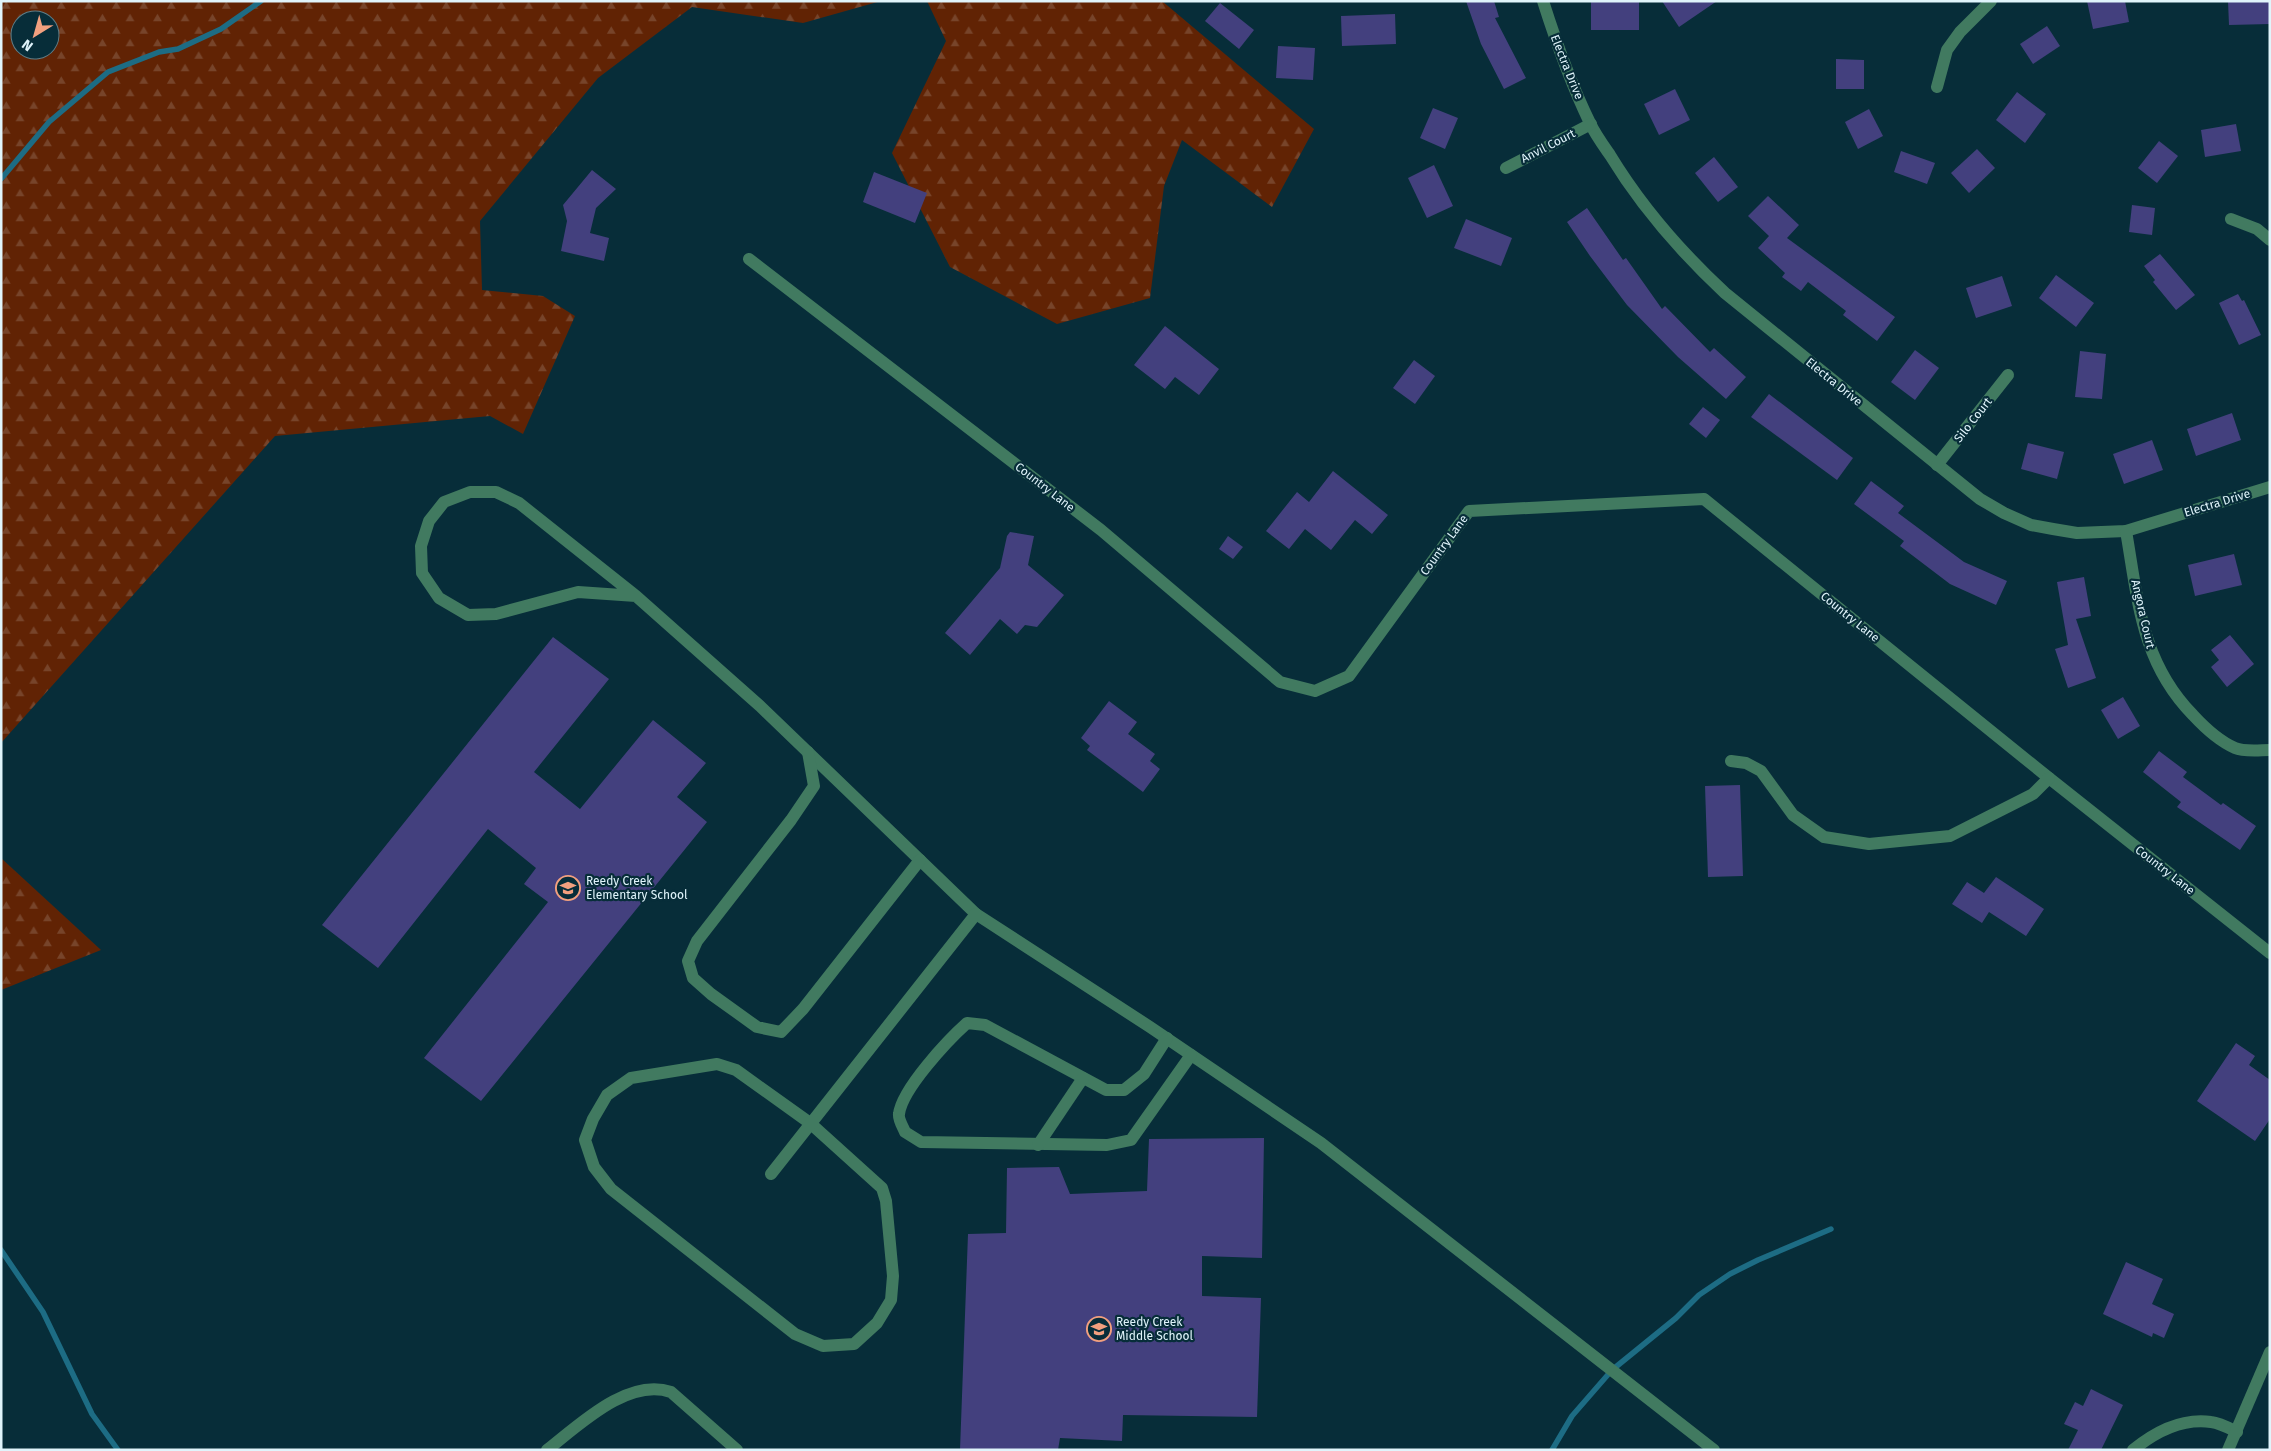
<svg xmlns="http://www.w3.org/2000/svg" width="2271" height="1451" viewBox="0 0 2271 1451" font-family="'Fira Sans',sans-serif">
<defs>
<pattern id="forest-firs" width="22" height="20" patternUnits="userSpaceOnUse" patternTransform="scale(1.25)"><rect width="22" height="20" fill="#612304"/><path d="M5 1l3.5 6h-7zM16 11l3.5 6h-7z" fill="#77442a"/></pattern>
</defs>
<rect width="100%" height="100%" fill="#072d39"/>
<g fill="url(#forest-firs)" fill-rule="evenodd">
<path d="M1,1h880l-78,22 -111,-16 -94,71 -118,143 2,69 61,6 32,20 -52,118 -33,-18 -215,20 -274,307zM20,20h30v30h-30z"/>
<path d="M927,1h235l152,128 -42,78 -90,-67 -18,46 -14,112 -93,26 -107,-57 -58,-114 54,-112z"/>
<path d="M1,858l100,92 -100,40z"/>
</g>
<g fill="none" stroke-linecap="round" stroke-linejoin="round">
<g stroke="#1d6c84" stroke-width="5.5">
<path d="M1,179l48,-57 59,-50 51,-20 19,-3 43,-20 40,-28"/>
<path d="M1,1250l42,62 49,102 26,36"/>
<path d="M1552,1450l20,-34 40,-46 64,-52 23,-23 31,-21 28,-14 73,-31"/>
</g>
</g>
<g fill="#43407e">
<path d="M1466,1h28l5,16 -4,1 31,60 -22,11 -23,-45z"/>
<rect x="1591" y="1" width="48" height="29"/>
<path d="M1662,1h55l-38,26z"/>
<path d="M2087,1h38l4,21 -36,7z"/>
<path d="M2228,1h42v23l-41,1z"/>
<path d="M1220,3l34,27 -15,19 -34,-28z"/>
<path d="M1395,14l1,30 -54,2 -1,-30z"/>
<path d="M2047,26l13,20 -27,18 -13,-20z"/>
<path d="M1278,46l37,2 -2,32 -37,-2z"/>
<path d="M1836,59l28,1v29h-28z"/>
<path d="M1675,89l15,31 -31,15 -15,-31z"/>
<path d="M2017,92l29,22 -21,29 -29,-23z"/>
<path d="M1433,108l25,10 -13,31 -25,-11z"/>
<path d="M1869,109l14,27 -25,13 -13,-27z"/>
<path d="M2236,124l5,27 -36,6 -4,-27z"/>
<path d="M2159,141l19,15 -21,27 -19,-15z"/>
<path d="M1977,149l18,19 -26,25 -18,-20z"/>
<path d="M1901,151l34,12 -8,21 -33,-12z"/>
<path d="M1714,157l24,30 -20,15 -23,-29z"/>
<path d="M1434,165l19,41 -26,12 -19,-40z"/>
<path d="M592,170l24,19 -20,19 -6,25 19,5 -5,23 -43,-10 6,-30 -4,-16z"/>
<path d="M874,172l53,21 -12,30 -52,-21z"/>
<path d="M1768,196l31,29 -12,13 108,79 -18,24 -34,-26 3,-4 -38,-29 -7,9 -19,-14 3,-4 -27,-25 11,-12 -21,-20z"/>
<path d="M2132,205l23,3 -3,27 -23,-3z"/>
<path d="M1587,208l36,52 3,-2 36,51 3,-3 45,46 4,-4 32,29 -20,22 -48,-42 -51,-52 -37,-49 -23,-34z"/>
<path d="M1466,219l46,19 -11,28 -47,-18z"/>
<path d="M2160,254l35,41 -19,15 -23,-28 2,-2 -11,-14z"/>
<path d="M2056,275l38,28 -18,24 -37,-29z"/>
<path d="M2002,276l10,30 -36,12 -10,-30z"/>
<path d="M2238,294l4,7 2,-1 17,35 -22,10 -20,-42z"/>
<path d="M1165,326l54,43 -20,26 -24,-18 -10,12 -31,-24z"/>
<path d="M1915,350l24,18 -24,32 -24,-18z"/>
<path d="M2080,351l26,3 -4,45 -27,-2z"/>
<path d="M1414,360l21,16 -20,28 -22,-16z"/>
<path d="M1769,394l84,64 -16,22 -86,-63z"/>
<path d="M1703,407l17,13 -14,18 -17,-14z"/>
<path d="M2232,413l9,27 -45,16 -9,-27z"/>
<path d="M2152,440l11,30 -39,14 -11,-30z"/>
<path d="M2028,443l36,9 -7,27 -36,-10z"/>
<path d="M1333,471l55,44 -16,19 -17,-14 -24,30 -26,-21 -16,20 -23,-18 31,-39 12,10z"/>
<path d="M1871,481l33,25 -6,7 66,49 43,19 -11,24 -46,-21 -50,-38 4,-5 -50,-37z"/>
<path d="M1010,532l24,4 -6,29 36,30 -27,32 -12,-2 -8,9 -17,-15 -30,36 -25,-22 55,-65 7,-32z"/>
<path d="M1228,536l15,11 -10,12 -14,-10z"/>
<path d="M2234,554l8,31 -47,11 -7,-31z"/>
<path d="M2084,577l7,39 -15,3 20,59 -28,10 -13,-39 13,-4 -11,-63z"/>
<path d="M2230,635l24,29 -27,23 -16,-20 8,-7 -8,-10z"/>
<path d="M553,637l56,42 -75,93 46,37 73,-89 53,43 -29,34 30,25 -226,279 -57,-43 124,-156 -24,-18 12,-16 -48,-39 -110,139 -56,-43z"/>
<path d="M2123,697l17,29 -22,13 -17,-29z"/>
<path d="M1109,701l28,21 -9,12 27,20 -5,7 10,8 -17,23 -56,-42 3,-4 -9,-8z"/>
<path d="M2159,751l28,21 -4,5 38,28 2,-2 33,23 -16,24 -63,-43 4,-5 -38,-30z"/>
<path d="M1740,785l3,91 -35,1 -3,-91z"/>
<path d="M1996,877l48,32 -18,27 -37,-24 -7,11 -30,-19 15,-22 17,11z"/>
<path d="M2236,1043l19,13 -6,9 21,15v39l-15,22 -58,-40z"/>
<path d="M1264,1138l-2,120 -60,-2v40l59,2 -4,119 -134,-2 -1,26 -62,-3 -2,12h-98l8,-216 38,-1 1,-65 52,-1 11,27 77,-3 2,-52z"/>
<path d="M2126,1262l37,17 -11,25 22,10 -10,24 -11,-5 -1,4 -49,-23z"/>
<path d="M2091,1389l32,16 -22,45h-33l10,-20 -14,-6 11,-22 8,4z"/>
</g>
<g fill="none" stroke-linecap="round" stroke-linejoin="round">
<g stroke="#417a60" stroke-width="12">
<path d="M1543,1c13,41 28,83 47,122 5,11 13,22 20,32 31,51 71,97 115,138l255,206 24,14 27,12 22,4 24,4 49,-2 144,-44"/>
<path d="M1937,87l10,-37 13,-18 31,-31"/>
<path d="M1506,168l85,-44"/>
<path d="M2231,219l26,10 13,11"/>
<path d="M749,259l352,271 179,152 35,9 34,-15 120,-165 235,-12 345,279 221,175"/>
<path d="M1937,465l71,-90"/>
<path d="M2126,531c12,69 15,131 67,184 12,13 26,26 42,33 9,4 25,2 35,2"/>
<path d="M636,596l-58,-4 -82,22 -28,1 -29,-17 -17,-25 -1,-27 8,-25 15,-19 26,-10h26l23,11 117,93 124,110 216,208 174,113 171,116 393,307"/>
<path d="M808,752l6,34 -23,34 -94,121 -9,20 5,17 18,16 46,33 24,5 22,-23 117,-149"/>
<path d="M1731,761l15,2 15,8 32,44 31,22 45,7 81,-8 83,-42 16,-16"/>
<path d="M1167,1038l-23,36 -20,16h-18l-121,-65 -18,-2c-19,17 -65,66 -68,91 -1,5 4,13 6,18l16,10 186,3 24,-5 60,-85"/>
<path d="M717,1064l19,6 74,53 72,65 4,13 7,75 -2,24 -14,23 -23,21 -31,2 -28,-12 -184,-145 -17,-22 -9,-27 8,-21 14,-24 24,-17z"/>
<path d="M1038,1145l45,-67"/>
<path d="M771,1174l205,-260"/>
<path d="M547,1450c32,-25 81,-73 124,-58l66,58"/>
<path d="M2133,1450c22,-18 49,-32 78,-28 9,1 18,6 26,10"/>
<path d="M2228,1450l42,-98"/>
</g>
</g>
<defs>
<symbol id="school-ring" viewBox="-11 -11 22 22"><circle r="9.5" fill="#072d39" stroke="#f2a07f" stroke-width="1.5"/><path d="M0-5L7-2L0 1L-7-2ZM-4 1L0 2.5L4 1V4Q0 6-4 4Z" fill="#f2a07f"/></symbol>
</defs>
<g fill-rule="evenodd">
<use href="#school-ring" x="554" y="874" width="28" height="28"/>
<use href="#school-ring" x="1085" y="1315" width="28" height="28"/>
</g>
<g text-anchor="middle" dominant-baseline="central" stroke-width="4.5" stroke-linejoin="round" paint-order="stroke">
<g font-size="12" fill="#e0f4fb" stroke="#072d39">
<text transform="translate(1567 67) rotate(68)">Electra Drive</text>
<text transform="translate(1548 146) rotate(-27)">Anvil Court</text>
<text transform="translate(1834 382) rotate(39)">Electra Drive</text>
<text transform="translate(1973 420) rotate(-52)">Silo Court</text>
<text transform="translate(1045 487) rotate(38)">Country Lane</text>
<text transform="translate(2217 503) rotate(-17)">Electra Drive</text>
<text transform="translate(1444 545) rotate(-54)">Country Lane</text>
<text transform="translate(2143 614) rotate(77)">Angora Court</text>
<text transform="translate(1850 617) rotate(39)">Country Lane</text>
<text transform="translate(2165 870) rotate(38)">Country Lane</text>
</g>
<g font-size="12" fill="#e0f4fb" stroke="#072d39" text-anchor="start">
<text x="586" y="881">Reedy Creek<tspan x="586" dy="14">Elementary School</tspan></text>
<text x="1116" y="1322">Reedy Creek<tspan x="1116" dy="14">Middle School</tspan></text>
</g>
</g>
<rect width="2271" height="1451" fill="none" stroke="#e0f4fb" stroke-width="5"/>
<g transform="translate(35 35) rotate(217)"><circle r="24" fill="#072d39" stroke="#5e7d87"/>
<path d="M0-4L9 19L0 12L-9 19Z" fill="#f2a07f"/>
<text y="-8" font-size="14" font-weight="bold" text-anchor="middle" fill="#e0f4fb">N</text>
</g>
</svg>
